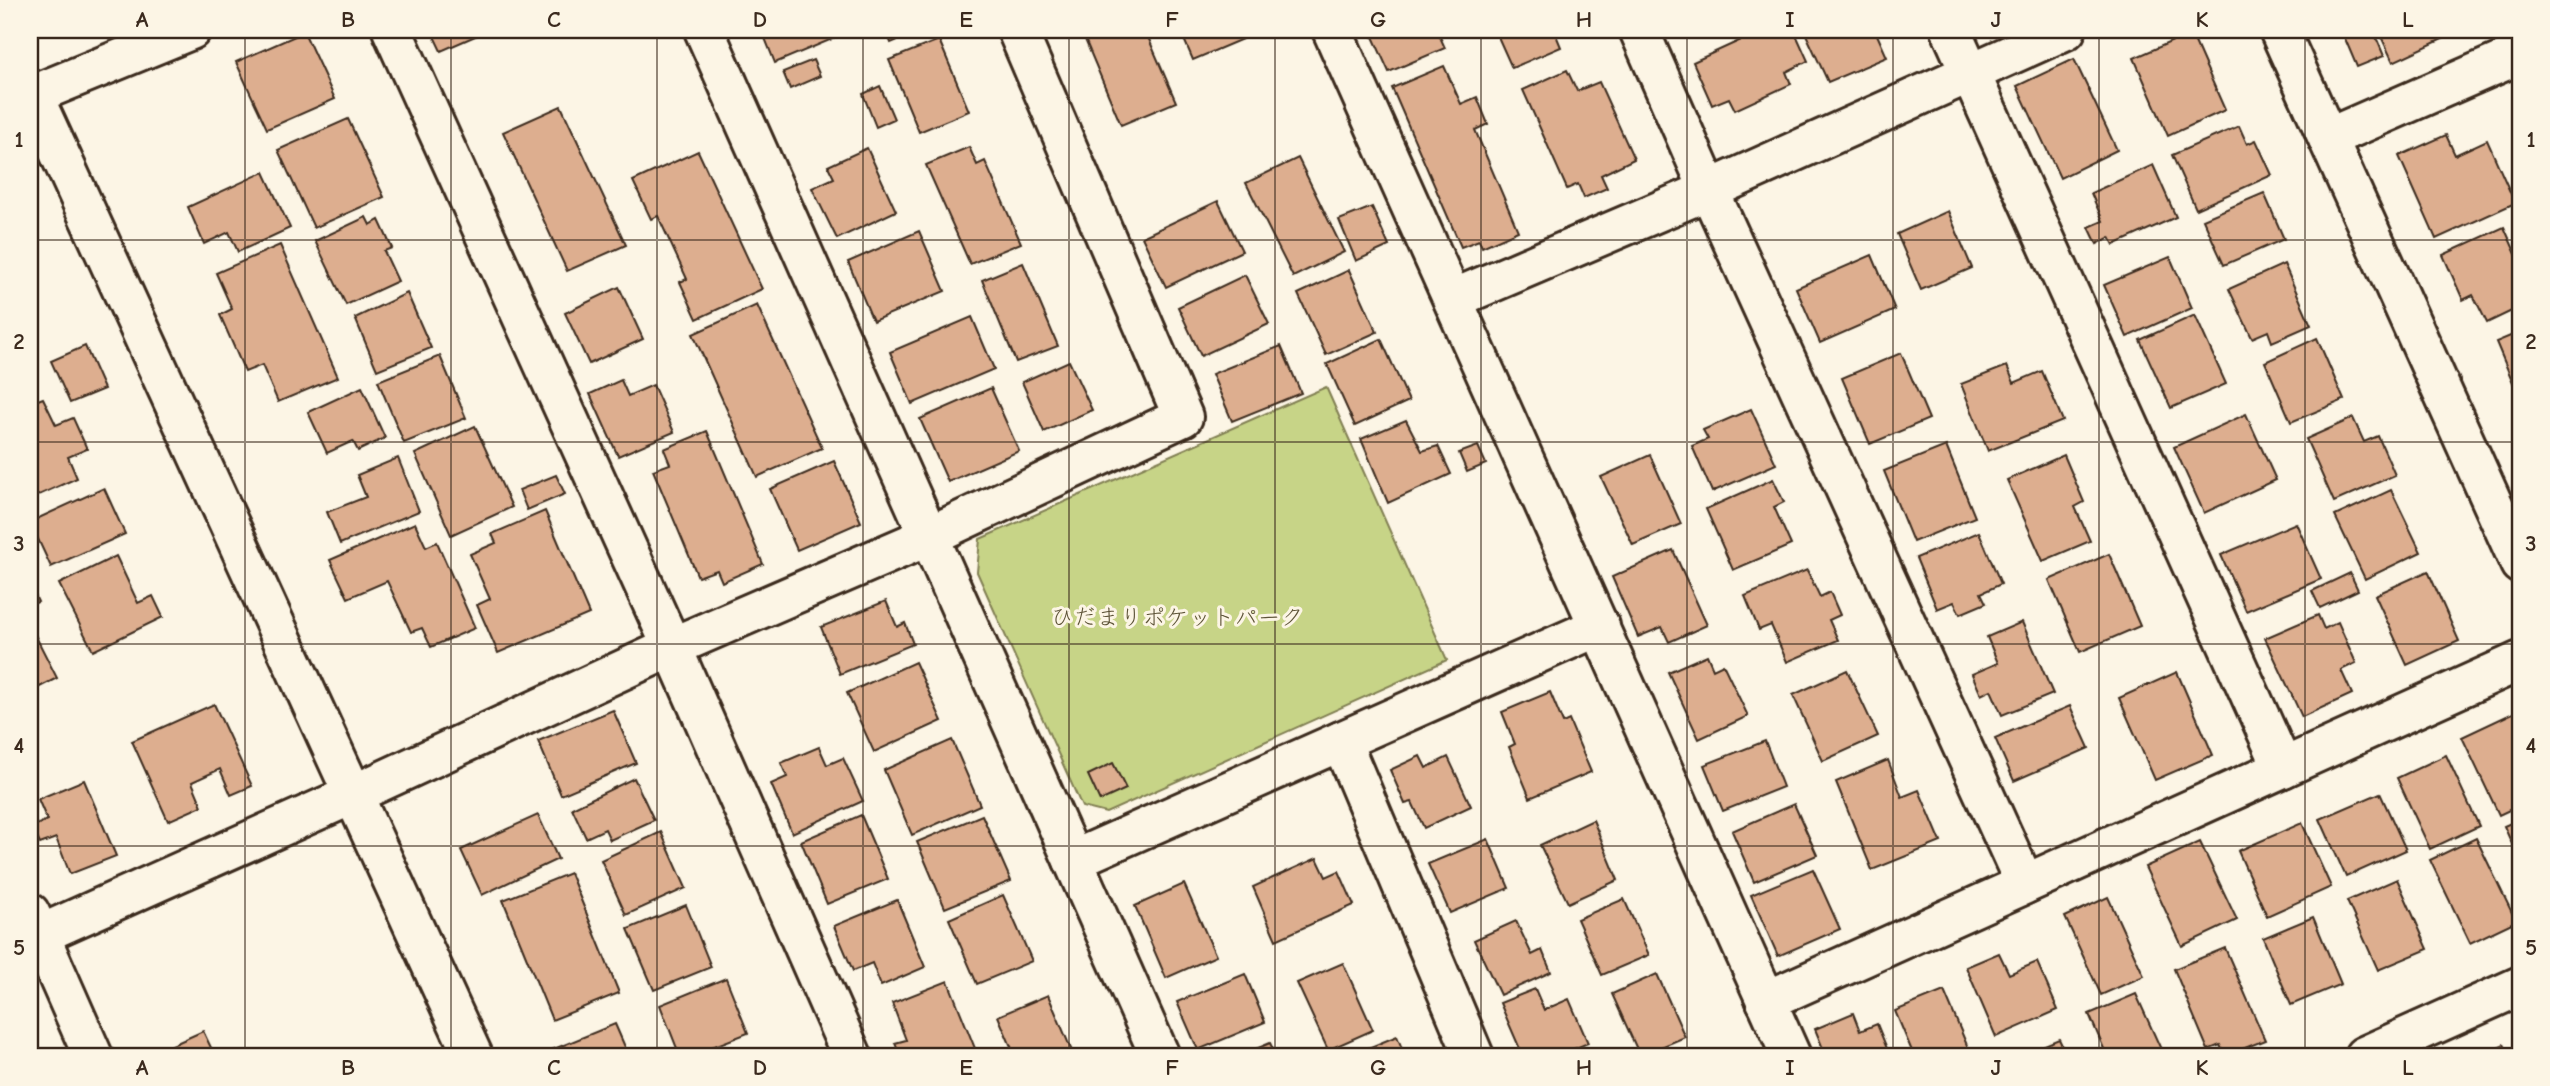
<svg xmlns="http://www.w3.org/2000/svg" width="2550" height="1086" viewBox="0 0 2550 1086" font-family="'Comic Neue','Klee One',sans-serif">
<rect width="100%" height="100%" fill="#fcf5e5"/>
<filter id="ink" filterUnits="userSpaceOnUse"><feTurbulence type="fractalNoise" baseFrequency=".0143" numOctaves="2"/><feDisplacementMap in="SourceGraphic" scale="14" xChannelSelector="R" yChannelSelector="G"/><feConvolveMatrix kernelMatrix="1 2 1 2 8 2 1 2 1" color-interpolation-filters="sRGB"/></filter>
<g filter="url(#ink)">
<path fill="#c7d487" stroke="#817f52" stroke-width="2" d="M1326,387l121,273 -341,153 -24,-6 -105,-235 3,-33z"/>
<g fill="#ddae8f" stroke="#3b2a1e" stroke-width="2">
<path d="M431,30h58l-48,21z"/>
<path d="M771,30h63l3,7 -62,26 -12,-30z"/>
<path d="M886,30h54l-20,8 -3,-6 -26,11z"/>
<path d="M1081,30h64l31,72 -55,23z"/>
<path d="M1180,30h63l4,7 -54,23z"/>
<path d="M1370,30h67l8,18 -56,24z"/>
<path d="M1495,30h59l7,17 -49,21z"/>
<path d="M1763,30h31l14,31 -22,11 5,12 -56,26 -6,-12 -17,7 -19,-43z"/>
<path d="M1804,30h71l12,27 -59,25z"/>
<path d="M2351,30h22l11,26 -27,11 -14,-33z"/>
<path d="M2378,30h68l3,6 -56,26z"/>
<path d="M304,32l31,67 -68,30 -31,-67z"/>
<path d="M2191,33l34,77 -57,26 -34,-78z"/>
<path d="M939,40l30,71 -50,21 -30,-72z"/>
<path d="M2074,59l43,91 -57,28 -43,-92z"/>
<path d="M813,60l7,16 -30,13 -7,-17z"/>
<path d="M1444,66l17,38 16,-7 11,27 -13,6 43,101 -36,16 -3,-7 -18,7 -69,-159z"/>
<path d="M1567,70l10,21 22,-9 35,77 -33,16 6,13 -23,10 -6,-14 -11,5 -44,-99z"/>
<path d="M880,86l14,33 -18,8 -13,-33z"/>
<path d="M561,106l65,139 -59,26 -64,-139z"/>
<path d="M348,119l36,78 -70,31 -36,-78z"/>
<path d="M2239,126l8,18 9,-4 16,35 -76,34 -24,-54z"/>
<path d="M2446,135l9,20 32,-15 28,63 -79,36 -37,-83z"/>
<path d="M969,147l8,18 8,-4 36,82 -51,21 -44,-99z"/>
<path d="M867,148l29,63 -59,28 -25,-51 22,-10 -6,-12z"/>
<path d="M698,151l64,138 -65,30 -17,-37 7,-3 -29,-63 -7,3 -18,-38z"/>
<path d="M1298,158l46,94 -51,25 -47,-94z"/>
<path d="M2153,165l23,52 -62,28 -4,-8 -13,7 -8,-17 14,-6 -12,-28z"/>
<path d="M264,172l26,56 -52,24 -9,-20 -25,12 -16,-37z"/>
<path d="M2264,193l20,46 -60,26 -21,-46z"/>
<path d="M1218,201l24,50 -76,36 -24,-50z"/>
<path d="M1372,207l17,39 -33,15 -17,-41z"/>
<path d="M1948,211l24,57 -51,22 -24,-56z"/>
<path d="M366,217l4,8 9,-5 13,28 -8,3 14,30 -52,24 -31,-64z"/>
<path d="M2504,227l16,36v44l-33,16 -14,-28 -10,5 -20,-45z"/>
<path d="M919,231l26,60 -72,30 -25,-59z"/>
<path d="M280,245l58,132 -60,25 -16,-37 -17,7 -25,-57 12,-6 -16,-36z"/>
<path d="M1872,255l23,55 -75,33 -24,-55z"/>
<path d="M2170,257l22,51 -65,29 -23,-52z"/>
<path d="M1023,263l35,83 -42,16 -34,-82z"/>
<path d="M2284,264l27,61 -39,17 -4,-11 -16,7 -23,-49z"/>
<path d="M1349,270l28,62 -51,23 -28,-61z"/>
<path d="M1245,275l24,49 -68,32 -23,-49z"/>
<path d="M619,287l24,52 -54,25 -24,-51z"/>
<path d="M407,293l24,55 -54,22 -22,-52z"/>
<path d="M757,305l65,143 -65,29 -64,-143z"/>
<path d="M2195,315l31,69 -55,24 -31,-68z"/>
<path d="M972,317l22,52 -82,35 -22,-52z"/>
<path d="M2520,332v67l-24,-57z"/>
<path d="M2317,338l27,62 -53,22 -26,-60z"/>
<path d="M1381,339l28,62 -54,25 -28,-62z"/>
<path d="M85,346l19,43 -34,14 -19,-42z"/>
<path d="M1281,346l20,47 -69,28 -20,-47z"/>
<path d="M1901,353l28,66 -59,25 -28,-66z"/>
<path d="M440,356l26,62 -62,25 -26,-62z"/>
<path d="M1069,361l23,49 -48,22 -22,-50z"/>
<path d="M2007,366l7,17 28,-12 21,50 -75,30 -27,-67z"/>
<path d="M621,380l7,16 25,-11 21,47 -56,24 -28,-62z"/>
<path d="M362,387l23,51 -27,13 -5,-10 -26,12 -19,-41z"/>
<path d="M991,388l28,63 -71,31 -28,-63z"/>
<path d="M43,398l13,27 17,-7 14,31 -19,8 9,21 -47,21v-96z"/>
<path d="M1751,409l25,55 -64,28 -20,-46 16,-7 -5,-9z"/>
<path d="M2246,414l30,66 -72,33 -30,-66z"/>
<path d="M2353,418l11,24 14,-6 17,39 -61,27 -28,-63z"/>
<path d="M1406,420l16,31 16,-5 13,28 -63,29 -27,-64z"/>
<path d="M475,426l37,81 -61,28 -36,-81z"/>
<path d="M707,431l56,133 -41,18 -5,-12 -19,7 -45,-107 17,-6 -6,-15z"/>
<path d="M1478,446l8,18 -19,8 -8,-19z"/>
<path d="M1946,446l29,71 -62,25 -29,-71z"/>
<path d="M1650,455l31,69 -48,21 -32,-68z"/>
<path d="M2064,455l20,47 -9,5 15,34 -47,20 -36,-81z"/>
<path d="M398,458l21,53 -79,33 -13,-32 39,-15 -9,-22z"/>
<path d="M834,461l27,61 -64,28 -27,-61z"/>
<path d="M556,475l9,19 -38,16 -8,-20z"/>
<path d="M1773,479l11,23 -10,5 17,38 -58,25 -27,-61z"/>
<path d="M104,488l21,46 -74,33 -21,-45z"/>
<path d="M2391,490l30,62 -56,27 -30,-63z"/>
<path d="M545,511l44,103 -91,39 -21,-48 13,-6 -20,-45 26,-11 -4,-9z"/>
<path d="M415,523l11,24 11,-5 38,86 -44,19 -9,-19 -11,4 -24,-51 -39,17 -18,-38z"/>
<path d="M2296,523l25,56 -75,32 -25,-56z"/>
<path d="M1979,532l22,52 -20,9 5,10 -26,11 -6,-12 -17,7 -21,-51z"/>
<path d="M1673,550l34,75 -38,17 -7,-15 -24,10 -26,-60z"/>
<path d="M2109,554l31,72 -60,26 -31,-72z"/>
<path d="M116,556l22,47 15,-7 10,21 -70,34 -34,-67z"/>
<path d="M1807,570l13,27 10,-5 10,23 -11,5 9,20 -51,22 -16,-37 -12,5 -14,-34z"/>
<path d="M2428,571l31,70 -52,24 -32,-70z"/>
<path d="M2350,573l8,17 -38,18 -8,-17z"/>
<path d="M30,585l8,17 -8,3z"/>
<path d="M886,601l11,26 8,-4 8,21 -73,30 -19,-47z"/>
<path d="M2318,615l6,14 14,-7 18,41 -15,7 11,24 -50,23 -37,-79z"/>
<path d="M2022,622l31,72 -51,21 -11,-25 -10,5 -9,-21 26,-11 -11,-26z"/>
<path d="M30,625l27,53 -27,14z"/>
<path d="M1707,655l6,14 10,-5 25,52 -49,23 -31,-67z"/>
<path d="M915,662l27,59 -68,31 -27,-59z"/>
<path d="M1847,670l31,66 -55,25 -30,-66z"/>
<path d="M2177,672l36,83 -58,25 -36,-82z"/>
<path d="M1550,692l13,31 6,-3 22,52 -61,26 -21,-51 6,-3 -13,-32z"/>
<path d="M214,704l38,82 -21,9 -11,-26 -28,13 10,24 -34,15 -36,-80z"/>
<path d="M2070,706l19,42 -75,33 -19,-43z"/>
<path d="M613,710l23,53 -75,32 -23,-54z"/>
<path d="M2515,712l5,10v83l-21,10 -37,-78z"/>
<path d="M952,740l28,65 -68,30 -28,-65z"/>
<path d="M1765,741l18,46 -60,24 -19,-46z"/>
<path d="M819,747l8,18 16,-7 20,43 -71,32 -21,-49 16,-7 -6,-14z"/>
<path d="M2446,755l33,71 -49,23 -33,-71z"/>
<path d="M1420,756l6,12 22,-11 23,49 -47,22 -12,-26 -7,2 -15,-34z"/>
<path d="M1888,760l14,37 17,-7 22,52 -69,28 -36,-88z"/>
<path d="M1113,763l13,26 -26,12 -12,-26z"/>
<path d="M634,778l20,42 -44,20 -5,-11 -19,9 -14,-30z"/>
<path d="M84,780l32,76 -46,18 -14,-36 -16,6 -8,-17 15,-7 -9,-21z"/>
<path d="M2380,793l26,57 -60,27 -26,-58z"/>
<path d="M1794,804l23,51 -63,27 -22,-51z"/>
<path d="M538,815l20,44 -76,36 -21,-45z"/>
<path d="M861,815l27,64 -61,25 -26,-63z"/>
<path d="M982,815l29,66 -66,27 -28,-66z"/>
<path d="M2520,819v43l-16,-36z"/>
<path d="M1593,820l25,60 -50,23 -28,-58z"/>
<path d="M2302,823l29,64 -64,29 -29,-65z"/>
<path d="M661,832l25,56 -60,27 -25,-55z"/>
<path d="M2476,838l40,83 -46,22 -40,-83z"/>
<path d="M1488,839l21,49 -59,25 -22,-49z"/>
<path d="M2200,842l37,78 -55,26 -37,-79z"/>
<path d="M1317,858l9,19 13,-6 15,34 -78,35 -23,-53z"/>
<path d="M1813,869l27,60 -62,27 -27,-61z"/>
<path d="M570,873l49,120 -67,27 -49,-120z"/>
<path d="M2397,879l31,70 -50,21 -31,-69z"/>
<path d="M1184,884l32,72 -50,22 -31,-72z"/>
<path d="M1003,895l29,66 -55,23 -28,-65z"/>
<path d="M2108,897l36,79 -43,19 -36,-78z"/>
<path d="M1624,899l25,56 -47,20 -25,-56z"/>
<path d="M897,900l28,67 -44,19 -9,-23 -19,8 -19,-45z"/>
<path d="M686,905l25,62 -57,23 -26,-61z"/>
<path d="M2313,917l28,67 -50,21 -28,-67z"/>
<path d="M1516,921l16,34 10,-5 9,22 -51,23 -26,-55z"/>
<path d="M2225,948l40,92 -40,16 -5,-11 -12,5 -34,-81z"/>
<path d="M1999,953l10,21 28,-12 21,48 -62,27 -30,-70z"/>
<path d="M1343,963l30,67 -45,20 -31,-67z"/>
<path d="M1245,974l20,48 -67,28 -21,-48z"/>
<path d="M1657,974l28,63 -45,19 -28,-62z"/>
<path d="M726,978l22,55 -59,23h-9l-20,-51z"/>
<path d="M948,981l30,75h-78l-5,-13 11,-3 -14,-37z"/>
<path d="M1535,989l9,21 25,-11 19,44 -31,13h-34l-23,-53z"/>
<path d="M1944,991l25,59 -15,6h-40l-19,-45z"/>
<path d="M2136,994l28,62h-57l-18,-42z"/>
<path d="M1048,995l26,61h-59l-17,-40z"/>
<path d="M1853,1013l7,18 17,-7 13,32h-64l-11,-27z"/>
<path d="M615,1024l14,32h-78l-2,-5z"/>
<path d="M203,1031l12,25h-67z"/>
<path d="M1397,1036l8,20h-56z"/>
<path d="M2059,1039l8,17h-49z"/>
<path d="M1270,1043l6,13h-37z"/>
<path d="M2504,1044l5,12h-25l-1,-2z"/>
</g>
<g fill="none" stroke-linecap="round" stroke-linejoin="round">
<defs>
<g id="minor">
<path d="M392,30l280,617 180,409"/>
<path d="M704,30l456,1026"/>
<path d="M1332,30l459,1026"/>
<path d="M1639,30l70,160 316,694"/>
<path d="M1951,30l332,738"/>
<path d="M2279,30l241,534"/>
<path d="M30,89l443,967"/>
<path d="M30,96l161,-66"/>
<path d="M2328,138l192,-84"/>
<path d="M1453,299l256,-109 357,-160"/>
<path d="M1341,741l133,315"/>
<path d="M1073,860l527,-234"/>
<path d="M30,913l63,143"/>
<path d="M30,939l324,-145 318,-147 257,-111 254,-119 -166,-387"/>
<path d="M1766,1001l754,-340"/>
<path d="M2364,1056l156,-70"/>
</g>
</defs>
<use href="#minor" stroke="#3b2a1e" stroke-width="44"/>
<use href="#minor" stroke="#fcf5e5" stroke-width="38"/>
</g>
</g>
<path fill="none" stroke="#3b2a1e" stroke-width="2" stroke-opacity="0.55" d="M245,30v1026M451,30v1026M657,30v1026M863,30v1026M1069,30v1026M1275,30v1026M1481,30v1026M1687,30v1026M1893,30v1026M2099,30v1026M2305,30v1026M30,240h2490M30,442h2490M30,644h2490M30,846h2490"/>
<g text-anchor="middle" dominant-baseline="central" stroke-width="6" stroke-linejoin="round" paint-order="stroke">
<g font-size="23" fill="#5e5438" stroke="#fcf5e5">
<text x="1177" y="617">ひだまりポケットパーク</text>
</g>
</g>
<rect width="2550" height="1086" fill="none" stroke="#fcf5e5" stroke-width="77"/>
<rect x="38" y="38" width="2474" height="1010" fill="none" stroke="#3b2a1e" stroke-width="2.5"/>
<g font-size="23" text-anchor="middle" font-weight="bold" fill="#3b2a1e">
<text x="142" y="27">A</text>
<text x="348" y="27">B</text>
<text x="554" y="27">C</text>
<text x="760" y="27">D</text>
<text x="966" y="27">E</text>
<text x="1172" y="27">F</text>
<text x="1378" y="27">G</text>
<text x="1584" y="27">H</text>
<text x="1790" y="27">I</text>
<text x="1996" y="27">J</text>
<text x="2202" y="27">K</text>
<text x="2408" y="27">L</text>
<text x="19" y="147">1</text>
<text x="2531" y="147">1</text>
<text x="19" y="349">2</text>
<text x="2531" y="349">2</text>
<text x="19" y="551">3</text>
<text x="2531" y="551">3</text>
<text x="19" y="753">4</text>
<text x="2531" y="753">4</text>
<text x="19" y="955">5</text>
<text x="2531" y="955">5</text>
<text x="142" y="1075">A</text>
<text x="348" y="1075">B</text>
<text x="554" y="1075">C</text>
<text x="760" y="1075">D</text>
<text x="966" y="1075">E</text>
<text x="1172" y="1075">F</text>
<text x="1378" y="1075">G</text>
<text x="1584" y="1075">H</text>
<text x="1790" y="1075">I</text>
<text x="1996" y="1075">J</text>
<text x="2202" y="1075">K</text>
<text x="2408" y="1075">L</text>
</g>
</svg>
